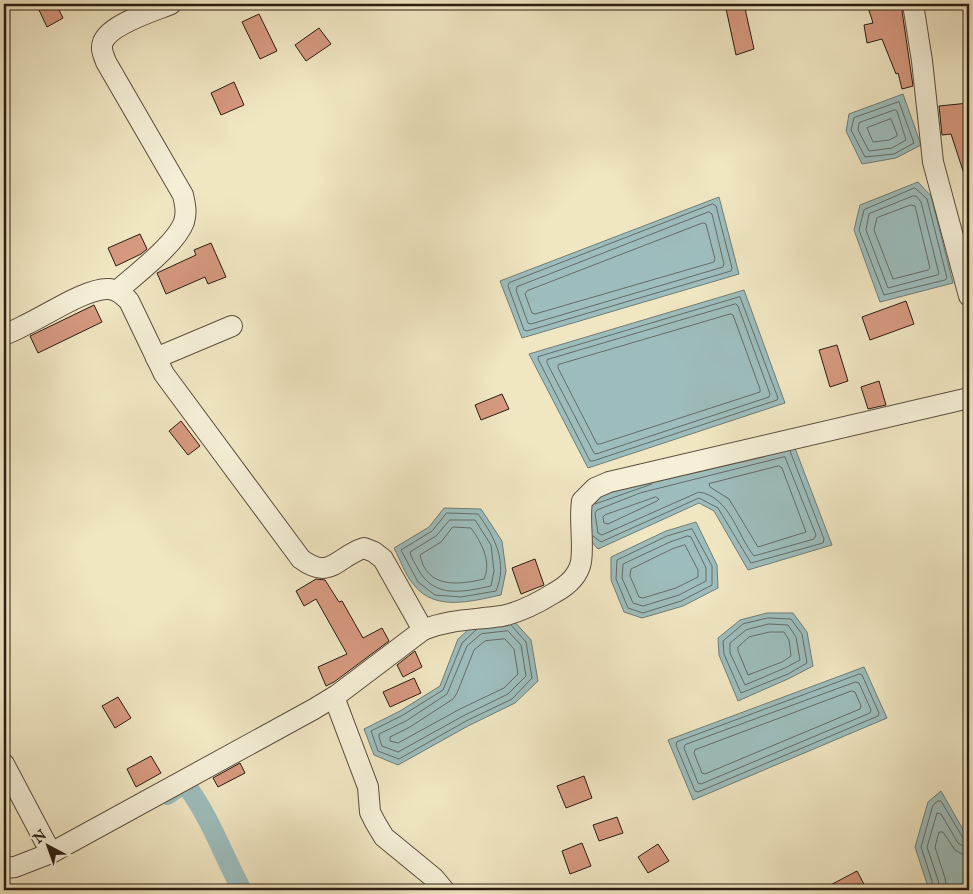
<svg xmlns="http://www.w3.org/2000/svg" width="973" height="894" viewBox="0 0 973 894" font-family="'IM FELL English',serif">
<rect width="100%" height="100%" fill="#f0e6c2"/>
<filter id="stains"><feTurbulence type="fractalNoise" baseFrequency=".004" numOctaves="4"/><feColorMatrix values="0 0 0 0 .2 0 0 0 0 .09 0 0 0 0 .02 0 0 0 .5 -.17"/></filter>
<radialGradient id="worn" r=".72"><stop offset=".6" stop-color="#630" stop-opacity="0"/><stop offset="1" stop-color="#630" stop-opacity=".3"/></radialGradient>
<g fill="#9dbdbc" stroke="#6f7d78">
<path d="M903,94l18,51 -25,13 -34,6 -16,-33 3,-17z"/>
<path d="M918,182l13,14 22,87 -73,19 -26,-72 6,-25z"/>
<path d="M719,197l20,77 -217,64 -22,-57z"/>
<path d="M744,290l41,113 -197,65 -59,-114z"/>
<path d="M793,443l39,102 -84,25 -34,-59 -15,-8 -101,46 -10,-11 3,-37 46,-19z"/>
<path d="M444,508l37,1 21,32 4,30 -5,24c-29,6 -66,17 -87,-10 -9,-10 -14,-26 -20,-37l35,-21z"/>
<path d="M696,522l21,43 1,23 -35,18 -41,12 -18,-6 -13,-32v-23l55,-26z"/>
<path d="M767,613h26l14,19 6,34 -23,12 -52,23 -19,-46 -1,-17 22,-18z"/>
<path d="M513,620l18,20 7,41 -23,22 -47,23 -70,39 -24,-10 -10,-26 36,-18 40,-25 18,-47 19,-17z"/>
<path d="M864,667l23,51 -194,82 -25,-60z"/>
<path d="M941,791l28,49v50h-40l-14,-43 13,-45z"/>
</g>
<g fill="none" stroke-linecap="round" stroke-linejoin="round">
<g stroke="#646c67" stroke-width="1">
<path d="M899,102l15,41 -20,11 -29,3 -14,-27 3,-12z"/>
<path d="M895,110l2,1 9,29 -14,8 -23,3 -11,-21 1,-7z"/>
<path d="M891,119l6,15v2l-8,4 -16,2 -6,-14z"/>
<path d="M915,188l12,11 20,79 -2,2 -61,15 -25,-65 5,-20z"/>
<path d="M913,196h3l5,6 18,72 -2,1 -49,13 -22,-58 3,-16z"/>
<path d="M713,204l3,2 16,62 -1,3 -204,60 -3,-1 -16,-44 1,-3z"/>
<path d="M911,205l4,1 15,62 -2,2 -35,9 -19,-49 3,-12z"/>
<path d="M709,212l3,2 12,50 -1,3 -192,57 -3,-1 -12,-33 1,-3z"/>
<path d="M703,223l3,1 9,35 -1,3 -179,52 -3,-1 -7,-19 2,-3z"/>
<path d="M740,297l38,101 -1,2 -184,61h-3l-52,-102v-2z"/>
<path d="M736,304l2,2 32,88 -1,3 -173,57 -2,-1 -47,-90v-3z"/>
<path d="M731,314l2,1 27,74v3l-160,52h-3l-39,-76v-3z"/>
<path d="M785,457l31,78 -2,4 -60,17c-17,-21 -24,-59 -55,-64l-97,43 -4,-2 -3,-20 2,-3 43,-17z"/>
<path d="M779,466l3,2 24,64 -48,15 -29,-48 -19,-12 -1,-3z"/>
<path d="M656,497l3,2 -2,2 -49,23 -4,-1 -1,-6 2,-2z"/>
<path d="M595,504l57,-20"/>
<path d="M447,513l31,1c17,23 30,49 18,77l-35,6 -26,-2 -17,-13 -17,-32 31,-19z"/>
<path d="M450,520h25l16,25 3,26 -3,15c-28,6 -57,13 -73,-17 -3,-6 -7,-11 -8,-17l26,-16z"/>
<path d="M453,527l18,1c10,14 21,33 13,51 -26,6 -57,10 -64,-24l21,-13z"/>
<path d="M692,529l20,37v19l-31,16 -38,12 -15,-5 -12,-29 1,-19 50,-24z"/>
<path d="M593,536l8,6 98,-44 19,10 33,55 72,-20 1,-4 -34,-88"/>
<path d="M688,536l3,1 15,31v13l-27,14 -36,11 -10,-3 -11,-25 1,-14 47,-22z"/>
<path d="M685,545l13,25v7l-22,11 -33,10 -4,-1 -9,-21 1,-7 41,-20z"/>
<path d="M768,618l23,1 11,15 5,29 -19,11 -47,19 -17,-39 -1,-13 20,-17z"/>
<path d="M769,624l19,1 8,12 4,23 -15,8 -40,17 -15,-32v-10l16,-13z"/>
<path d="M476,630l-14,13 -19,47 -40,25 -32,16 7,20 21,8 67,-38 46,-22 20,-21 -6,-36 -15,-17"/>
<path d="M508,631l13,14 5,31 -18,18 -45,22 -65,36 -16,-6 -3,-9v-3l27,-13 41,-27 20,-48 14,-12z"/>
<path d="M770,632h14l5,8 2,16 -9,6 -34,13 -10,-24v-4l11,-10z"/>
<path d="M505,639l9,10 4,25 -14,14 -44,21 -62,34 -8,-2v-4l20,-10 43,-28 4,-6 17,-43 11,-9z"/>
<path d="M860,674l2,1 17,38 -1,3 -180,76 -3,-1 -19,-46 1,-3z"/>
<path d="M856,682l3,1 12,27 -1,3 -169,71 -3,-1 -14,-35 1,-3z"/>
<path d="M852,691l3,1 6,14 -1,3 -155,65 -3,-1 -8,-20 1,-3z"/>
<path d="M933,890l-1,-9 -11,-34 12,-42 5,-4h3l22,37 6,3"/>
<path d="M940,890l-2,-10 -11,-33 10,-34 4,1 17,29 5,3 6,1"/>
<path d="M947,890l-2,-12 -10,-31 4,-15h4l12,18 7,4 7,1"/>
</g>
<path stroke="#9dbdbc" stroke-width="20" d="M167,795l9,-6 10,-4c24,32 37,70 56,105"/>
</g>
<g fill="#d6997f" stroke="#2a1c12">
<path d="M51,4h5l7,14 -16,9 -8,-17z"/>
<path d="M725,4h19l10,45 -18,6z"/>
<path d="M867,4h34l12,82 -11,3 -4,-16 -2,1 -14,-35 -15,4 -3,-18 9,-2z"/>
<path d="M259,14l18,37 -17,8 -18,-37z"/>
<path d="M319,28l12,16 -25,17 -11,-16z"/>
<path d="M234,82l10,23 -23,10 -10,-22z"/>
<path d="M969,103v77h-3l-15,-46 -9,1 -3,-29z"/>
<path d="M140,234l7,15 -6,5 -25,12 -8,-18z"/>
<path d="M211,243l15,34 -18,7 -3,-7 -39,17 -9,-21 39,-18 -2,-5z"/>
<path d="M906,301l8,23 -44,16 -8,-23z"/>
<path d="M94,305l8,17 -64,31 -8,-17z"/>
<path d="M837,345l11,36 -18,6 -11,-37z"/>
<path d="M879,381l7,24 -18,4 -7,-22z"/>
<path d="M502,394l7,15 -28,11 -6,-15z"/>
<path d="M181,421l19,25 -12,9 -19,-24z"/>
<path d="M535,559l9,26 -23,9 -9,-26z"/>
<path d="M316,579l9,1 14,22 3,-1 21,37 19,-10 7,13 -55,41 -8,4 -8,-19 29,-13 -31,-55 -12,7 -8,-15z"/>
<path d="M415,651l7,16 -19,10 -6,-12z"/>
<path d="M414,678l7,15 -31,14 -7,-15z"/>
<path d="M118,697l13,21 -16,10 -13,-22z"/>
<path d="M151,756l10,17 -25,14 -9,-18z"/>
<path d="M240,763l5,10 -27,14 -5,-9z"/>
<path d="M584,776l8,22 -26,10 -9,-22z"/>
<path d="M617,817l6,16 -24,8 -6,-16z"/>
<path d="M582,843l9,23 -21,8 -8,-23z"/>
<path d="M658,844l11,17 -21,12 -10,-16z"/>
<path d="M857,871l10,19h-46z"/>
</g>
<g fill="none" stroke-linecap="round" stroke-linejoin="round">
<defs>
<g id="minor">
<path d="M913,4l9,57 11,101 36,134"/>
<path d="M117,291c18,-16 59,-47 67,-69 3,-10 1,-18 -1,-27l-77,-133c-2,-6 -6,-13 -3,-20 7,-18 51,-31 68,-38"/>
<path d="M4,335c7,-3 14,-6 21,-10 20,-9 63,-38 84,-36 9,1 14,6 20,12l35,73 137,185c30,22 35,-2 63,-11l10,4 9,7 40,71"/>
<path d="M156,358l76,-32"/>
<path d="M334,697l34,90 2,25 5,10 9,15 50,41 10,12"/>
<path d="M4,764l47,89"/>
<path d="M4,868l11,-1 36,-14 263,-144 23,-14 86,-65c26,-11 52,-10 79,-14 19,-4 36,-13 52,-23 13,-7 24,-16 27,-31 3,-20 -2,-41 1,-61l13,-13 14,-6 360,-84"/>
</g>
</defs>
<use href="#minor" stroke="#5c4e3e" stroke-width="22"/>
<use href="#minor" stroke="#f5efd7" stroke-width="20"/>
</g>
<rect width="973" height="894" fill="none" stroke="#f0e6c2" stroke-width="20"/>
<rect x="5" y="5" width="963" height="884" fill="none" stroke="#2a1c12" stroke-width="2.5"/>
<rect x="10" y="10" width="953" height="874" fill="none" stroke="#2a1c12"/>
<g transform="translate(48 846) rotate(319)" stroke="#f5efd7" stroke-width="4" paint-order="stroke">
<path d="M0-4L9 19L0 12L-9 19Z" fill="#2a1c12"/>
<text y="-8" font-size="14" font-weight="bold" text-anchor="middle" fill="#2a1c12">N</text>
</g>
<rect width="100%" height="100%" filter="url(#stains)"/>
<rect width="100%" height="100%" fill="url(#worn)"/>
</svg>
